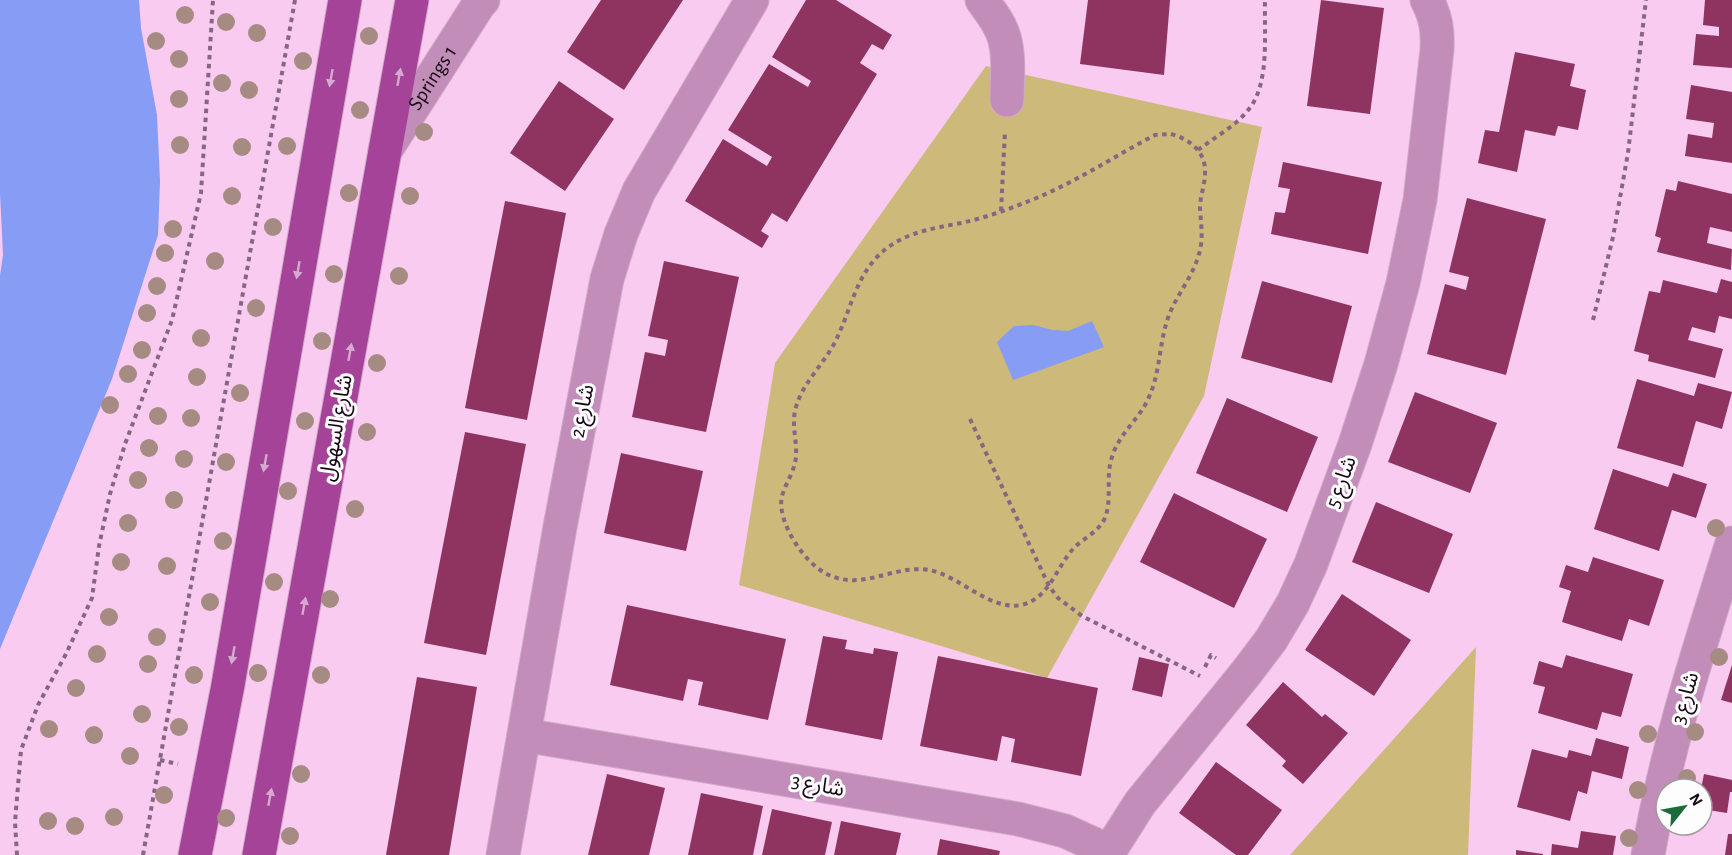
<svg xmlns="http://www.w3.org/2000/svg" width="1732" height="855" viewBox="0 0 1732 855" font-family="'Alegreya Sans','Noto Sans Arabic',sans-serif">
<rect width="100%" height="100%" fill="#f9cbf1"/>
<g fill="#cdb97a">
<path d="M986,66l276,61 -58,269 -157,282 -308,-93 36,-222z"/>
<path d="M1476,647l-8,208h-178z"/>
</g>
<g fill="#879cf5">
<path d="M0,0h139l2,28 16,87 3,66 -2,54 -46,144 -112,270v-373l3,-21 -3,-62z"/>
<path d="M1092,321l12,26 -91,33 -16,-38 17,-16 19,-1 20,5 15,1z"/>
</g>
<g fill="#8f3461">
<path d="M601,0h82l-59,90 -57,-38z"/>
<path d="M806,0h30l56,35 -9,15 -11,-6 -12,19 17,11 -90,148 -15,-9 -11,18 8,5 -7,12 -77,-47 38,-62 44,27 5,-9 -44,-27 41,-66 39,23 3,-6 -39,-24z"/>
<path d="M1088,0h82l-6,75 -84,-11z"/>
<path d="M1321,0l63,8 -14,106 -63,-8z"/>
<path d="M1705,0h27v68l-39,-3 3,-31 23,2v-9l-16,-2z"/>
<path d="M1515,52l60,12 -5,22 16,4 -8,40 -20,-4 -3,10 -30,-6 -8,42 -39,-9 7,-33 14,2z"/>
<path d="M559,81l55,38 -49,72 -55,-38z"/>
<path d="M1691,85l41,7v71l-47,-7 3,-22 24,4 2,-15 -28,-4z"/>
<path d="M1283,162l99,20 -14,72 -97,-20 4,-22 10,1 5,-24 -12,-2z"/>
<path d="M1678,181l54,13v38l-22,-5 -3,16 25,6 -1,21 -74,-18 4,-14 -6,-2 11,-47 10,2z"/>
<path d="M1467,198l79,21 -40,156 -79,-21 18,-70 21,6 3,-13 -20,-5z"/>
<path d="M505,201l61,12 -39,207 -62,-12z"/>
<path d="M664,261l75,16 -33,155 -74,-15 13,-65 20,4 3,-16 -20,-4z"/>
<path d="M1721,279l11,3v37l-13,-3 -4,17 -23,-6 -4,13 35,9 -8,29 -67,-17 1,-6 -15,-4 15,-60 11,2 3,-13 54,13z"/>
<path d="M1262,281l90,25 -20,77 -91,-25z"/>
<path d="M1637,379l57,17 4,-13 34,9 -10,37 -26,-8 -13,46 -66,-19z"/>
<path d="M1415,392l82,31 -27,70 -82,-31z"/>
<path d="M1227,398l91,39 -31,75 -91,-39z"/>
<path d="M465,432l61,12 -40,211 -62,-12z"/>
<path d="M621,453l82,18 -17,80 -82,-18z"/>
<path d="M1613,469l55,18 5,-14 34,11 -11,34 -24,-8 -13,41 -65,-22z"/>
<path d="M1174,493l93,46 -33,69 -94,-46z"/>
<path d="M1376,502l77,32 -24,59 -77,-31z"/>
<path d="M1593,557l71,23 -15,46 -20,-7 -7,22 -60,-19 9,-31 -12,-4 7,-22 22,7z"/>
<path d="M1342,594l69,46 -37,56 -69,-46z"/>
<path d="M627,605l159,34 -18,81 -70,-15 5,-23 -15,-3 -5,22 -73,-16z"/>
<path d="M823,636l24,4 -2,9 28,5 1,-6 24,4 -16,88 -77,-15z"/>
<path d="M1566,655l67,19 -12,43 -19,-5 -5,18 -59,-17 7,-26 -12,-3 6,-23 23,7z"/>
<path d="M938,656l160,32 -17,88 -70,-14 4,-23 -13,-3 -5,25 -77,-15z"/>
<path d="M1139,657l30,7 -7,33 -30,-7z"/>
<path d="M1732,665v38l-11,-3z"/>
<path d="M417,677l60,10 -28,168h-63z"/>
<path d="M1283,682l39,35 3,-3 23,19 -45,51 -21,-18 4,-5 -40,-36z"/>
<path d="M1596,738l33,9 -7,32 -30,-8 -5,23 -9,-3 -8,30 -53,-14 15,-58 35,9 2,-8 22,6z"/>
<path d="M1216,762l66,48 -34,45h-12l-57,-42z"/>
<path d="M607,774l58,14 -16,67h-61z"/>
<path d="M1704,774l28,6v12h-2l-3,21 -25,-4 -1,-20z"/>
<path d="M701,793l62,13 -10,49h-65z"/>
<path d="M772,809l60,13 -7,33h-63z"/>
<path d="M841,821l60,12 -5,22h-62z"/>
<path d="M1581,831l35,5 -3,19h-62l1,-11 26,4z"/>
<path d="M1728,834h4v21h-7z"/>
<path d="M940,839l60,12 -1,4h-62z"/>
<path d="M1516,850l27,4v1h-27z"/>
</g>
<g fill="none" stroke-linecap="round" stroke-linejoin="round">
<defs>
<g id="minor">
<path d="M982,0c8,11 18,23 22,37 6,20 3,43 3,63"/>
<path id="s1" d="M385,151l94,-147 4,-4"/>
<path d="M524,735l494,84 47,12 44,20"/>
<path d="M503,855l57,-328 47,-248 14,-45 18,-43 113,-191"/>
<path d="M1107,855l33,-52 106,-130 25,-33 22,-37 18,-39 44,-120 26,-80 22,-81 17,-83 17,-150c1,-19 -1,-33 -10,-50"/>
<path d="M1648,855c18,-106 52,-209 84,-312"/>
</g>
<g id="major">
<path d="M195,855l33,-170 117,-685"/>
<path d="M259,855l153,-855"/>
</g>
</defs>
<use href="#minor" stroke="#d0a8c9" stroke-width="35"/>
<use href="#major" stroke="#d0a8c9" stroke-width="35"/>
<g stroke="#866781" stroke-width="4" stroke-dasharray="4.5 4.5" stroke-linecap="butt">
<path d="M1171,134c18,5 35,17 34,39 0,12 -5,23 -5,35 1,17 4,33 -2,49 -7,23 -24,41 -31,64 -8,25 -7,52 -18,76 -9,22 -30,36 -37,60 -7,20 1,44 -8,63 -7,13 -22,19 -31,29 -17,19 -24,50 -52,56 -31,6 -61,-29 -92,-35 -36,-6 -68,23 -104,3 -21,-11 -49,-52 -43,-77 4,-14 13,-25 14,-40 1,-16 -5,-33 0,-49 7,-25 29,-44 40,-67 14,-28 19,-60 41,-83 23,-24 53,-28 84,-34 23,-5 46,-13 68,-22 44,-17 84,-44 126,-66z"/>
<path d="M1198,150c17,-13 38,-24 51,-41 21,-26 15,-76 16,-109"/>
<path d="M1001,211l4,-80"/>
<path d="M1593,320l20,-83 15,-84 18,-153"/>
<path d="M970,419l79,167 9,12 24,18 118,60"/>
<path d="M1205,667l6,-12 5,3"/>
<path d="M160,760l18,4"/>
<path d="M17,855l-2,-33 6,-72 17,-45 28,-51 26,-56 7,-52 11,-52 15,-50 47,-124 29,-127 12,-193"/>
<path d="M143,855l152,-855"/>
</g>
<use href="#minor" stroke="#c28db8" stroke-width="33"/>
<use href="#major" stroke="#a44398" stroke-width="33"/>
</g>
<g fill="#a68b83">
<circle cx="185" cy="15" r="9"/>
<circle cx="226" cy="22" r="9"/>
<circle cx="257" cy="33" r="9"/>
<circle cx="369" cy="36" r="9"/>
<circle cx="156" cy="41" r="9"/>
<circle cx="179" cy="59" r="9"/>
<circle cx="303" cy="61" r="9"/>
<circle cx="222" cy="83" r="9"/>
<circle cx="249" cy="90" r="9"/>
<circle cx="179" cy="99" r="9"/>
<circle cx="360" cy="110" r="9"/>
<circle cx="424" cy="132" r="9"/>
<circle cx="180" cy="145" r="9"/>
<circle cx="287" cy="146" r="9"/>
<circle cx="242" cy="147" r="9"/>
<circle cx="349" cy="193" r="9"/>
<circle cx="232" cy="196" r="9"/>
<circle cx="410" cy="196" r="9"/>
<circle cx="273" cy="227" r="9"/>
<circle cx="173" cy="229" r="9"/>
<circle cx="165" cy="253" r="9"/>
<circle cx="215" cy="261" r="9"/>
<circle cx="334" cy="274" r="9"/>
<circle cx="399" cy="276" r="9"/>
<circle cx="157" cy="286" r="9"/>
<circle cx="256" cy="308" r="9"/>
<circle cx="147" cy="313" r="9"/>
<circle cx="201" cy="338" r="9"/>
<circle cx="322" cy="341" r="9"/>
<circle cx="142" cy="350" r="9"/>
<circle cx="377" cy="363" r="9"/>
<circle cx="128" cy="374" r="9"/>
<circle cx="197" cy="377" r="9"/>
<circle cx="240" cy="393" r="9"/>
<circle cx="110" cy="405" r="9"/>
<circle cx="158" cy="416" r="9"/>
<circle cx="191" cy="418" r="9"/>
<circle cx="305" cy="421" r="9"/>
<circle cx="367" cy="432" r="9"/>
<circle cx="149" cy="448" r="9"/>
<circle cx="184" cy="459" r="9"/>
<circle cx="226" cy="462" r="9"/>
<circle cx="138" cy="480" r="9"/>
<circle cx="288" cy="491" r="9"/>
<circle cx="174" cy="500" r="9"/>
<circle cx="355" cy="509" r="9"/>
<circle cx="128" cy="523" r="9"/>
<circle cx="1716" cy="528" r="9"/>
<circle cx="223" cy="541" r="9"/>
<circle cx="121" cy="562" r="9"/>
<circle cx="167" cy="566" r="9"/>
<circle cx="274" cy="582" r="9"/>
<circle cx="330" cy="599" r="9"/>
<circle cx="210" cy="602" r="9"/>
<circle cx="109" cy="617" r="9"/>
<circle cx="157" cy="637" r="9"/>
<circle cx="97" cy="654" r="9"/>
<circle cx="1719" cy="657" r="9"/>
<circle cx="148" cy="664" r="9"/>
<circle cx="258" cy="673" r="9"/>
<circle cx="194" cy="675" r="9"/>
<circle cx="321" cy="675" r="9"/>
<circle cx="76" cy="688" r="9"/>
<circle cx="142" cy="714" r="9"/>
<circle cx="179" cy="727" r="9"/>
<circle cx="49" cy="729" r="9"/>
<circle cx="1695" cy="732" r="9"/>
<circle cx="1648" cy="734" r="9"/>
<circle cx="94" cy="735" r="9"/>
<circle cx="130" cy="756" r="9"/>
<circle cx="301" cy="774" r="9"/>
<circle cx="1687" cy="778" r="9"/>
<circle cx="1638" cy="790" r="9"/>
<circle cx="164" cy="795" r="9"/>
<circle cx="114" cy="817" r="9"/>
<circle cx="226" cy="818" r="9"/>
<circle cx="48" cy="821" r="9"/>
<circle cx="75" cy="826" r="9"/>
<circle cx="290" cy="836" r="9"/>
<circle cx="1629" cy="838" r="9"/>
</g>
<defs><path id="oneway-solid" d="M-6-.8H1V-3.2L6.5 0L1 3.2V.8H-6Z" transform="scale(1.5)"/></defs>
<g fill="#d5a9d0">
<use href="#oneway-solid" transform="translate(399 77) rotate(-80)"/>
<use href="#oneway-solid" transform="translate(331 78) rotate(100)"/>
<use href="#oneway-solid" transform="translate(298 270) rotate(100)"/>
<use href="#oneway-solid" transform="translate(350 352) rotate(-80)"/>
<use href="#oneway-solid" transform="translate(265 463) rotate(100)"/>
<use href="#oneway-solid" transform="translate(304 606) rotate(-80)"/>
<use href="#oneway-solid" transform="translate(233 655) rotate(100)"/>
<use href="#oneway-solid" transform="translate(270 797) rotate(-79)"/>
</g>
<g text-anchor="middle" dominant-baseline="central" stroke-width="6" stroke-linejoin="round" paint-order="stroke">
<g font-size="21" fill="#160714" stroke="#fdfdfd">
<text stroke="none"><textPath href="#s1" startOffset="87">Springs 1</textPath></text>
<text transform="translate(582 411) rotate(-79)">شارع 2</text>
<text transform="translate(336 428) rotate(-80)">شارع السهول</text>
<text transform="translate(1341 482) rotate(-70)">شارع 5</text>
<text transform="translate(1685 698) rotate(-74)">شارع 3</text>
<text transform="translate(818 785) rotate(10)">شارع 3</text>
</g>
</g>
<g transform="translate(1684 807) rotate(59)"><circle r="28" fill="#fdfdfd" stroke="#a19ba0" stroke-width="1.5"/>
<path d="M0-4.5L10 22L0 15L-10 22Z" fill="#1b6b3c"/>
<text y="-9" font-size="16" font-weight="bold" text-anchor="middle" fill="#160714">N</text>
</g>
</svg>
